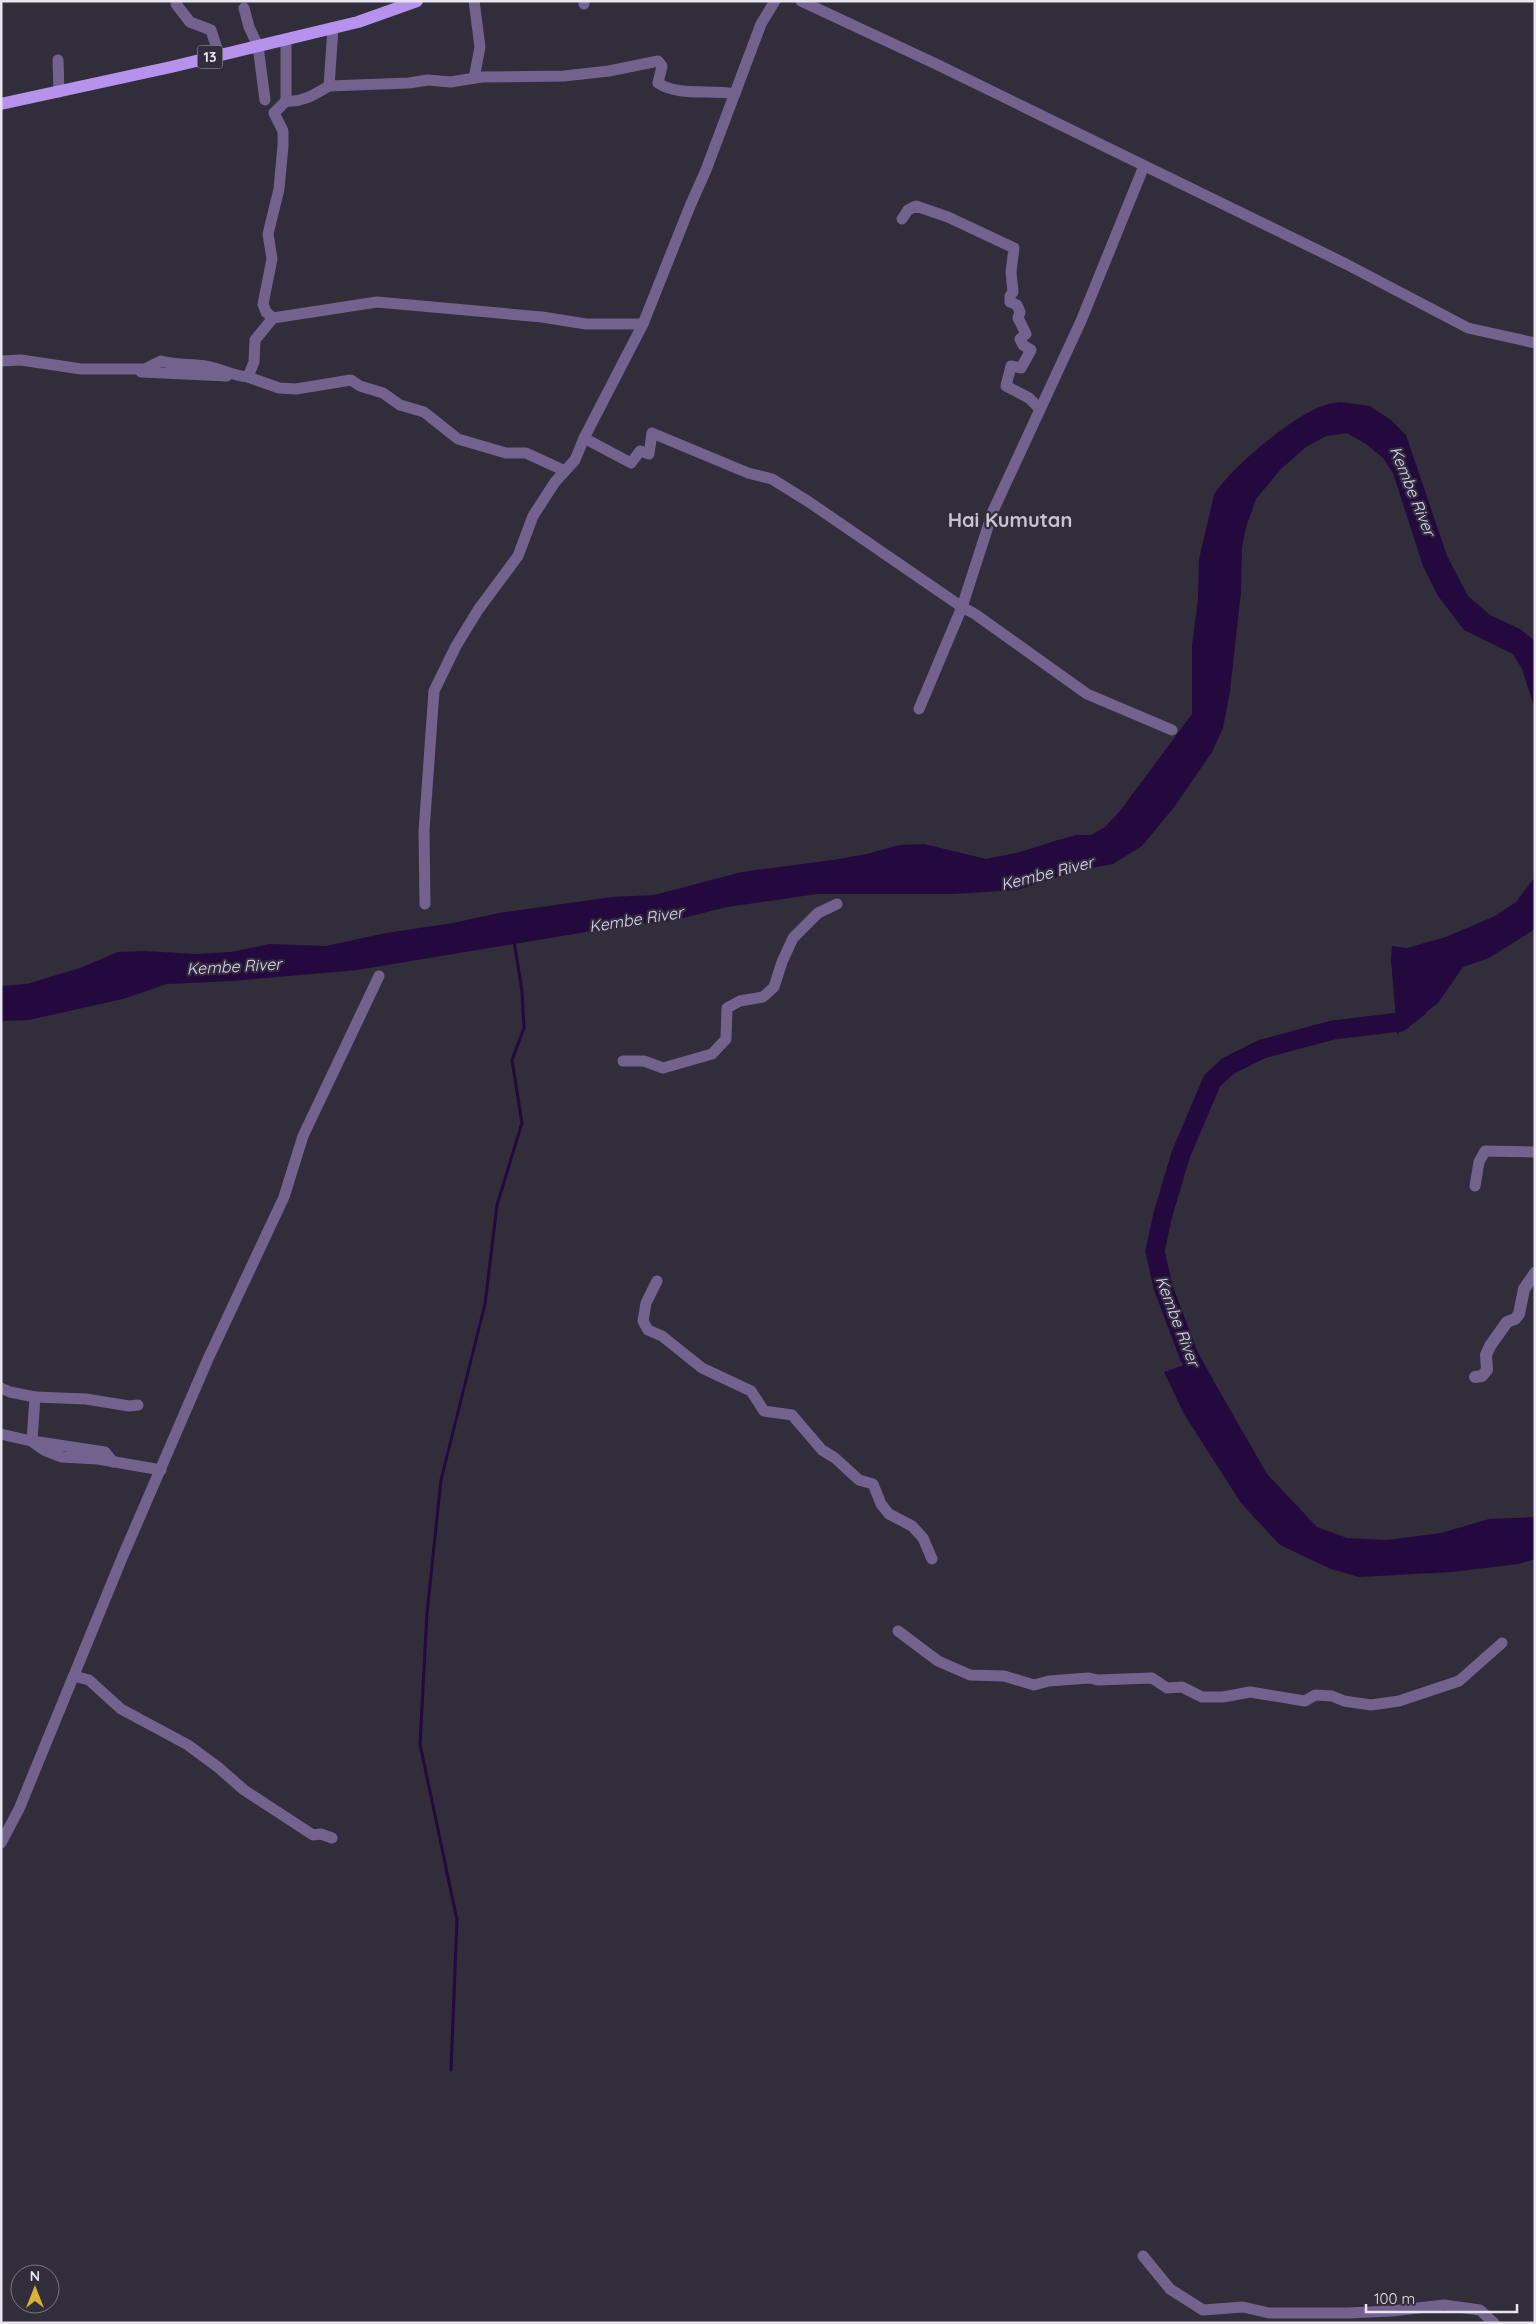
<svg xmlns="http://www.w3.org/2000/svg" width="1536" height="2324" viewBox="0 0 1536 2324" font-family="Quicksand,sans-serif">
<rect width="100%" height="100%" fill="#312d3a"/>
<g fill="#23093e">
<path d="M1340,402l30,4 21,14 15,15 41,121 21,40 22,19 30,14 15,12v68l-13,-40 -9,-15 -49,-24 -26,-34 -15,-30 -30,-93 -10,-15 -17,-14 -19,-11 -21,3 -20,11 -25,22 -25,30 -10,28 -4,21 -1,44 -11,99 -7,37 -11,24 -37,54 -33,40 -29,18 -33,6 -63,20 -64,4h-136l-90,13 -56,14 -43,4 -271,45 -125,11 -65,3 -44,15 -94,21 -28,1v-35l26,-2 53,-16 38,-16 27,-1 49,3 37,-2 38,-8 57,2 60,-13 67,-10 46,-10 113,-16 42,-2 88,-23 91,-12 34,-6 32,-9 25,-1 62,15 34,-7 38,-12 18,-5h15l14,-8 15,-16 72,-97v-69l6,-45 1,-41 15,-64c16,-27 81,-81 111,-90 5,-2 10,-2 15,-3z"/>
<path d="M1535,877v52l-46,29 -26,9 -25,36 -41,31 -6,-75 1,-13 15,2 39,-11 49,-21 21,-14z"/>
<path d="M1201,1359l66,115 50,53 30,11 40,2 54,-7 48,-14 46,-2v42l-17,5 -66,8 -93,5 -28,-8 -51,-24 -39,-42 -57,-89 -20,-42z"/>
</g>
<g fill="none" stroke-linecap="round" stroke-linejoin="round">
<path stroke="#23093e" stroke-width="3" d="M451,2070l6,-150 -37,-176 7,-131 14,-133 44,-176 12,-99 25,-82 -10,-63 12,-32 -2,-37 -8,-50"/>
<path stroke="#23093e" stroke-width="19" d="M1204,1383l-15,-27 -26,-69 -8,-36 8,-37 18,-60 31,-73 16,-15 34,-17 71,-19 67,-8 18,-14"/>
<g stroke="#73628e" stroke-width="11">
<path d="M584,1v3"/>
<path d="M801,1l135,63 410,200 122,64 67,15"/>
<path d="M176,4l14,18 21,8 8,25"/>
<path d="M244,8l5,19 9,19 7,54"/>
<path d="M58,60l1,32"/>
<path d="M474,78l6,-31 -6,-46"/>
<path d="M329,86l80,-3 19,-3 22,2 32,-5 82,-1 45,-5 49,-10 4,5 -4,17c21,14 52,6 77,11"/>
<path d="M286,101v-62"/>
<path d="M902,219l6,-9 8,-4 32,11 66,31 -3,24 2,20 -3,4v6l7,3 3,7 -2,6 8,16 -6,5 3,6 8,5 -10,18 -10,-2 -5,20 23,12 11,11"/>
<path d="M273,318l-7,-6 -3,-8 9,-45 -4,-25 11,-45 4,-43v-15l-9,-18 12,-12c16,2 29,-7 43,-15l4,-58"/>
<path d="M1,361l20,-1 60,9h64l16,-8c15,4 29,3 44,5 15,2 28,10 43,11l6,-15 1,-22 18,-22 104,-16 165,15 44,7h57"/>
<path d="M141,372l86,4"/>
<path d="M248,377l31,11 17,1 55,-9 9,6 23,7 17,12 24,7 34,27 48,14h20l39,18"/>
<path d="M584,438l47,25 9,-12 9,3 3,-21 96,40 24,6 37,23 153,105 13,7 112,80 85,36"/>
<path d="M919,709l43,-102 31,-96 88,-190 63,-155"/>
<path d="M425,904l-1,-73 10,-140 22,-45 22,-36 40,-54 15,-40 22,-34 20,-22 9,-22 59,-114 47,-118 16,-36 55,-146 14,-23"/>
<path d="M623,1061h21l19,7 49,-14 14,-15 1,-31 13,-7 23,-4 11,-10 8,-25 11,-24 25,-25 19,-9"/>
<path d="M1475,1186l4,-24 6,-11 50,1"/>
<path d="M657,1281l-11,22 -3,18 5,9 14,6 40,32 49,23 13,20 28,4 30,35 13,8 24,22 14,4 8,20 8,10 23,12 11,12 9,21"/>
<path d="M1,1388l9,4 25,5 -3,44 73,11 8,10"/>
<path d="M35,1397l51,2 43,7 9,-1"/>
<path d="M1,1434l30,7 13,9 18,7 36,2 63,11"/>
<path d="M898,1631l40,30 32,14 34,1 30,9 15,-4 40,-3 9,2 54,-2 15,10 15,-1 20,10h21l27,-5 55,9 10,-6 17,1 12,5 27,4 28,-4 60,-20 43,-38"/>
<path d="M74,1676l15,4 32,29 67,36 31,23 25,22 69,45 8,-1 11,4"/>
<path d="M1,1843l18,-34 103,-251 86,-199 76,-162 19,-61 76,-160"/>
<path d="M1143,2256l27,33 33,21 40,-3 26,6h79l44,-2 52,-6 36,5 14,13"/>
</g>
<path stroke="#73628e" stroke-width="12" d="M1475,1377l7,-1 5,-6 -1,-15 4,-9 17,-24 8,-3 4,-5 5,-25 11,-16"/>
<path stroke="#b692ec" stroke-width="12" d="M1,104l170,-37 187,-45 59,-21"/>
</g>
<g text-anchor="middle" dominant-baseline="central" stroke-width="4.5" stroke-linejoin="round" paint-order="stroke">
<rect fill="#312d3a" stroke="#b1aeb8" stroke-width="1" x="197.5" y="45.5" width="25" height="23" rx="4"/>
<g font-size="14" font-weight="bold" fill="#e8e5ee">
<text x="210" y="57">13</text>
</g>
<g font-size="16" font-style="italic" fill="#e0d4f7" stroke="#312d3a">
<text transform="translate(1413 491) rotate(68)">Kembe River</text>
<text transform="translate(1047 873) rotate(-14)">Kembe River</text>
<text transform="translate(636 919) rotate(-9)">Kembe River</text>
<text transform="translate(234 966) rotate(-3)">Kembe River</text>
<text transform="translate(1178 1321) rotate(69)">Kembe River</text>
</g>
<g font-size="20" font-weight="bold" fill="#c8c2d3" stroke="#312d3a">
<text x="1010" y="519">Hai Kumutan</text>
</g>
</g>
<rect width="1536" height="2324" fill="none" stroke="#e8e5ee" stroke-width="5"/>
<g transform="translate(35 2289)"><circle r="24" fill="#312d3a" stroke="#7a7782"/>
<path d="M0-4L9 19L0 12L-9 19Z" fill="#d9b334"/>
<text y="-8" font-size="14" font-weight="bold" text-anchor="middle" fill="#e8e5ee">N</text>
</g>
<path d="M1366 2304v8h151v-8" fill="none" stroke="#e8e5ee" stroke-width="2.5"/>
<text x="1374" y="2304" font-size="15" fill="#e8e5ee" stroke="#312d3a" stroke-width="4" paint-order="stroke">100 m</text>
</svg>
